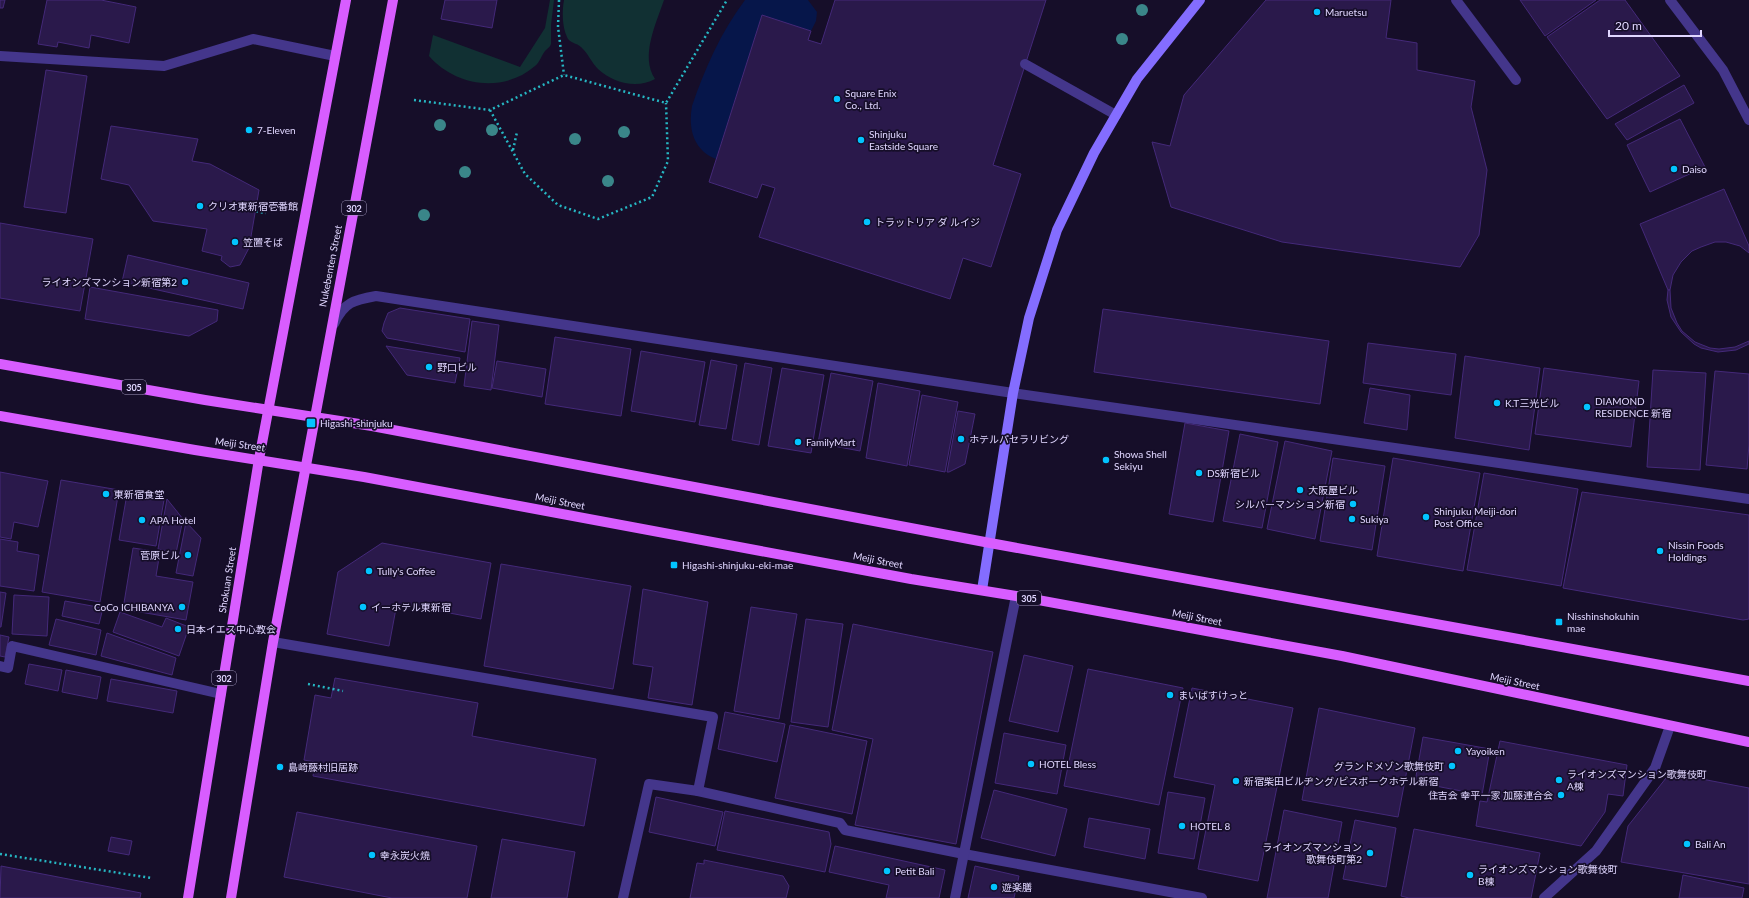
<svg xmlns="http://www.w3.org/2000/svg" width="1749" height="898" viewBox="0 0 1749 898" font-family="Lato,'Noto Sans JP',sans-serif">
<rect width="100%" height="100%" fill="#160e29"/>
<g fill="#113033">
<path d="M550,0h4l-3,25v19c-1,3 -3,4 -6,7 -4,5 -5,11 -10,15 -31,27 -79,21 -106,-10l4,-21 87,32 25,-39z"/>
<path d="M564,0h100c-8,24 -24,56 -9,79 -18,10 -42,4 -57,-10 -7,-7 -10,-16 -17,-22 -4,-4 -12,-4 -14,-10 -5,-11 -5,-26 -3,-37z"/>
</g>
<path fill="#06164a" d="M745,0h63l9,12 -1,9 -5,10 -49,-16 -46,144c-23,-9 -28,-31 -24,-53 13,-38 29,-74 53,-106z"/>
<g fill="#2a194b" stroke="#442979">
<path d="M0,0h5l-2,8h-3z"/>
<path d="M47,0h54l35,7 -7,36 -38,-8 -2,13 -31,-6 -1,5 -19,-3z"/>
<path d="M445,0h52l-5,28 -51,-9z"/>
<path d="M835,0h211l-53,165 28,9 -30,93 -28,-9 -13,41 -191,-62 16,-49 -13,-4 -5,14 -48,-16 53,-167 49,16 -3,9 13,4z"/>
<path d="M1266,0h125l-5,38 31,5v27l58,11 -4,26 16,63 -8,65 -19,32 -178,-25 -111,-35 -19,-65 18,4 14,-51z"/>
<path d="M1520,0h76l-51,36z"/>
<path d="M1600,0h25l55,76 -73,43 -60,-82z"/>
<path d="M46,70l41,6 -21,137 -42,-6z"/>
<path d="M1684,85l10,18 -67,37 -12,-16z"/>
<path d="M1680,119l25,48 -55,25 -23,-47z"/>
<path d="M111,126l87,13 -6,22 18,3 49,26 -10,58 -9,17 -10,2 -9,-7 1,-4 -20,-5 5,-22 -54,-8 -24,-36 -28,-6z"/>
<path d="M1724,189l25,57v7l-9,-7 -14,-4h-11l-14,5 -9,4 -11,11 -8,13 -3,15h-2l-28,-66z"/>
<path d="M0,223l93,16 -13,72 -80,-13z"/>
<path d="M128,255l121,28 -6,26 -121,-27z"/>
<path d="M90,287l128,23 -1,11 -28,15 -104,-17z"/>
<path d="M1668,290h2l1,18 6,15 5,8 13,11 15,6 9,1 16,-2 14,-6v3l-13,6 -18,2 -17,-4 -7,-4 -13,-12 -10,-15 -4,-17z"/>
<path d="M400,308l70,11 -5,33 -78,-14 -5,-7 2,-8 4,-10z"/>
<path d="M1103,309l226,32 -9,63 -226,-32z"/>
<path d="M472,321l27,4 -8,65 -27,-4z"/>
<path d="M555,337l76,12 -10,67 -76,-12z"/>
<path d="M1368,343l88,11 -5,41 -88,-12z"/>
<path d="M386,346l74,12 -5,25 -48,-8z"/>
<path d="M641,351l64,11 -10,60 -64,-11z"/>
<path d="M1465,356l75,12 -11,82 -74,-12z"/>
<path d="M711,360l26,5 -11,64 -27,-4z"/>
<path d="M497,361l49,8 -4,28 -50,-9z"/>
<path d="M745,363l27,5 -13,77 -27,-5z"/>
<path d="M782,368l42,7 -13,78 -43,-7z"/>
<path d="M1544,368l95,13 -8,66 -96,-13z"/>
<path d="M1653,370l53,3 -6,97 -53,-3z"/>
<path d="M1715,371l34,3v70l-2,25 -41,-4z"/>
<path d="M831,373l42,8 -13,70 -42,-8z"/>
<path d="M878,383l42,8 -13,75 -41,-8z"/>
<path d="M1370,388l40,7 -3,35 -43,-7z"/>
<path d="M922,395l36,7 -13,70 -36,-7z"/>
<path d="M958,411l17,3 -10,50 -16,8h-2z"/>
<path d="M1185,423l44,8 -16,91 -44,-8z"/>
<path d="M1240,434l38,8 -16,86 -39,-7z"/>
<path d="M1285,441l47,10 -17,88 -48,-10z"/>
<path d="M1333,458l52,8 -13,84 -52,-9z"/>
<path d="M1393,458l87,15 -17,98 -86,-15z"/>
<path d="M0,472l48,9 -10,46 -24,-5 -3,17 -11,-2z"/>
<path d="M1484,473l94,16 -17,97 -94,-16z"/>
<path d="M61,480l58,10 -19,112 -58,-10z"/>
<path d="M1582,492l167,23v104l-6,1 -180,-32z"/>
<path d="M127,494l37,6 -8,46 -37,-6z"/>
<path d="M167,499l16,20 -7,34 -18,-4z"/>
<path d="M186,522l15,16 -8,38 -17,-3z"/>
<path d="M0,539l18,3 -1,9 22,4 -5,36 -34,-5z"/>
<path d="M382,543l109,20 -10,56 -84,-16 -8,43 -62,-12 11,-62z"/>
<path d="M133,548l27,4 -4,24 37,6 -7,38 -63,-11z"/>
<path d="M501,564l130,22 -18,103 -129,-23z"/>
<path d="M643,589l65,13 -16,103 -44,-7 5,-31 -20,-3z"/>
<path d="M0,592l6,1 -5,34h-1z"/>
<path d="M14,595l35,2 -2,39 -35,-2z"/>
<path d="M65,601l38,7 -4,16 -37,-8z"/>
<path d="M751,607l46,7 -18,105 -45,-8z"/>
<path d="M120,612l42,15 4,-9 23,9 -10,29 -66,-24z"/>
<path d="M56,619l45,11 -5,25 -47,-10z"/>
<path d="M806,619l37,5 -15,103 -37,-5z"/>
<path d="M853,624l140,28 -37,192 -101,-19 18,-86 -41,-9z"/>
<path d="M107,633l69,25 -4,17 -71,-19z"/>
<path d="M0,635l9,2 -4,20 -5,-1z"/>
<path d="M1024,655l49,11 -15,66 -49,-11z"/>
<path d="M29,664l33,6 -4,21 -33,-7z"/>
<path d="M1088,669l95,19 -24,117 -95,-19z"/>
<path d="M66,670l35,7 -4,22 -35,-7z"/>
<path d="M335,678l143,25 -6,33 124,23 -12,67 -271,-50 2,-14 -11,-2 11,-65 16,3z"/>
<path d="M111,679l66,12 -4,22 -66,-12z"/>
<path d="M1192,688l101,20 -35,173 -60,-12 17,-84 -41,-8z"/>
<path d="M1319,708l96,20 -17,89 -96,-17z"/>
<path d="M725,712l60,12 -8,38 -59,-13z"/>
<path d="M790,725l77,16 -15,73 -77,-16z"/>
<path d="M1004,733l62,12 -9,49 -62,-11z"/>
<path d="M1423,737l67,12 -8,46 -67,-13z"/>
<path d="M1500,741l127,24 -4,31 -15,-2 -3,18 -24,34 -105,-20 4,-25 7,1z"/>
<path d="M1670,773l79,15v96l-128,-22 7,-36z"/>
<path d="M994,790l73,19 -12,47 -74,-18z"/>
<path d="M1168,792l37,6 -11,61 -36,-6z"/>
<path d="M656,797l67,15 -8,34 -66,-14z"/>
<path d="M1284,810l58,12 -14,76h-61z"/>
<path d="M725,811l104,21 2,12 -6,28 -108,-22z"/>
<path d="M297,812l180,34 -10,52h-75l-108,-21z"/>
<path d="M1089,818l61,11 -5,30 -61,-12z"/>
<path d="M1355,820l41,8 -10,59 -43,-8z"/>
<path d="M1414,829l126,24 -9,45h-122l-8,-2z"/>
<path d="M111,837l21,4 -3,14 -21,-4z"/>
<path d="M502,839l73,13 -8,46h-76z"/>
<path d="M835,846l110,24 -6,28h-53l3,-13 -60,-13z"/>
<path d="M704,860l79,16 6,10 -3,12h-96l7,-35 7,1z"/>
<path d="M1,866l140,27 -1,5h-140z"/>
<path d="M975,866l44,10 -5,22h-46z"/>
<path d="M1683,875l61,13 -2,10h-63z"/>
</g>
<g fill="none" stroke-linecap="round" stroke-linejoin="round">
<g stroke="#26b7c3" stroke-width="2.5" stroke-dasharray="2 3" stroke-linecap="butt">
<path d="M559,0l-1,27 6,48"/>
<path d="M414,100l76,10 74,-35 102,28 61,-103"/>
<path d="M490,110l35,64 33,31 40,14 54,-22 16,-36 -2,-58"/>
<path d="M513,150l4,-18"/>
<path d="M246,210l20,3"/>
<path d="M308,684l35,7"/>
<path d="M0,854l151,24"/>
</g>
<g stroke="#44368b" stroke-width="10">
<path d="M1456,0l60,80"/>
<path d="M0,56l164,10 89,-27 82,17"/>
<path d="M1025,64l91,51"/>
<path d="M0,666l8,2 4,-22 209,48"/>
<path d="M698,791l142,32 5,7 119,24"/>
</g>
<g stroke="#44368b" stroke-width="10">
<path d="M1670,0l53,70 26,50"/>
<path d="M334,324c10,-22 20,-24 42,-28l637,97 736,106"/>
<path d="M273,642l440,75 -15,74 -49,-7 -26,114"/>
<path d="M964,854l238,44"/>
<path d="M955,898l61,-302"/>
<path d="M1544,898l52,-47 59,-83 15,-42"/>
</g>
<path stroke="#846dff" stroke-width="10" d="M982,590l31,-197 16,-75 28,-88 37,-77 43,-74 63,-79"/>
<g stroke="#d85dff" stroke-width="10">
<path d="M0,364l205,36 167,26 618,117 759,138"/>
<path d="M0,416l195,34 169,27 547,102 105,17 326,60 407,86"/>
<path d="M188,898l71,-439 87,-459"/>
<path d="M231,898l42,-256 120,-642"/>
</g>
</g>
<g fill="#3a8689">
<circle cx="1142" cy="10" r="6"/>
<circle cx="1122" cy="39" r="6"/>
<circle cx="440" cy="125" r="6"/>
<circle cx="492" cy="130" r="6"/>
<circle cx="624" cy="132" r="6"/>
<circle cx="575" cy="139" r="6"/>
<circle cx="465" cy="172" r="6"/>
<circle cx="608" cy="181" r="6"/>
<circle cx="424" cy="215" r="6"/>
</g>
<g fill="#02c4ff" stroke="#160e29" stroke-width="1.5">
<circle cx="1317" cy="12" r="4"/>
<circle cx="837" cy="99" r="4"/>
<circle cx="249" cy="130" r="4"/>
<circle cx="861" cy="140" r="4"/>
<circle cx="1674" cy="169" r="4"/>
<circle cx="200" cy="206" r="4"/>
<circle cx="867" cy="222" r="4"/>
<circle cx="235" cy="242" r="4"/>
<circle cx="185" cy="282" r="4"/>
<circle cx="429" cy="367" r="4"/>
<circle cx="1497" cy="403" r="4"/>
<circle cx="1587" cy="407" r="4"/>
<rect x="306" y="418" width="10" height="10" rx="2"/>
<circle cx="961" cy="439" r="4"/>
<circle cx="798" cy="442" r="4"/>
<circle cx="1106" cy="460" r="4"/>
<circle cx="1199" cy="473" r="4"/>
<circle cx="1300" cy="490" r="4"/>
<circle cx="106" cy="494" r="4"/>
<circle cx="1353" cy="504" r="4"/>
<circle cx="1426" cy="517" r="4"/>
<circle cx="1352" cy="519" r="4"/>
<circle cx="142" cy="520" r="4"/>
<circle cx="1660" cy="551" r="4"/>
<circle cx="188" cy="555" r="4"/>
<rect x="670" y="561" width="8" height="8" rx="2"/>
<circle cx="369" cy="571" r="4"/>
<circle cx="182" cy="607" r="4"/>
<circle cx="363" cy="607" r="4"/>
<rect x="1555" y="618" width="8" height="8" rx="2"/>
<circle cx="178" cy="629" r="4"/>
<circle cx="1170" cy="695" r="4"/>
<circle cx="1458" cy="751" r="4"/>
<circle cx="1031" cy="764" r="4"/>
<circle cx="1452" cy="766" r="4"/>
<circle cx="280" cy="767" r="4"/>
<circle cx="1559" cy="780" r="4"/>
<circle cx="1236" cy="781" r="4"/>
<circle cx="1561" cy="795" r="4"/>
<circle cx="1182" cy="826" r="4"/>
<circle cx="1687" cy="844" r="4"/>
<circle cx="1370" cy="853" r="4"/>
<circle cx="372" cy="855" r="4"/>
<circle cx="887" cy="871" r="4"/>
<circle cx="1470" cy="875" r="4"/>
<circle cx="994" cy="887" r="4"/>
</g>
<g text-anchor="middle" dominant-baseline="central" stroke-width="3.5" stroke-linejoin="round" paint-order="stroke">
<g fill="#160e29" stroke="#a39abf" stroke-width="1">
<rect x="342" y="201" width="24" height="14" rx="3"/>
<rect x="122" y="380" width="24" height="14" rx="3"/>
<rect x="1017" y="591" width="24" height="14" rx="3"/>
<rect x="212" y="671" width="24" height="14" rx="3"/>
</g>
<g font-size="9" font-weight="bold" fill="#e0d6ff">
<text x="354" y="208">302</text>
<text x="134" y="387">305</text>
<text x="1029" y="598">305</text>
<text x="224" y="678">302</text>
</g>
<g font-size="10" fill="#e0d6ff" stroke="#160e29" text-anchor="start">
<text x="1325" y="12">Maruetsu</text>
<text x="845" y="93">Square Enix<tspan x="845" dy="12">Co., Ltd.</tspan></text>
<text x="257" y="130">7-Eleven</text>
<text x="869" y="134">Shinjuku<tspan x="869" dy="12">Eastside Square</tspan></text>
<text x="1682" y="169">Daiso</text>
<text x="208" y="206">クリオ東新宿壱番館</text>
<text x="875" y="222">トラットリア ダ ルイジ</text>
<text x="243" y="242">笠置そば</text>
<text x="177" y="282" text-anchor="end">ライオンズマンション新宿第2</text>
<text x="437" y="367">野口ビル</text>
<text x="1595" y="401">DIAMOND<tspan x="1595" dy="12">RESIDENCE 新宿</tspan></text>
<text x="1505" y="403">K.T三光ビル</text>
<text x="320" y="423">Higashi-shinjuku</text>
<text x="969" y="439">ホテルパセラリビング</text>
<text x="806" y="442">FamilyMart</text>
<text x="1114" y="454">Showa Shell<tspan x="1114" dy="12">Sekiyu</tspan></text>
<text x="1207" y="473">DS新宿ビル</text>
<text x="1308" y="490">大阪屋ビル</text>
<text x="114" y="494">東新宿食堂</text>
<text x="1345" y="504" text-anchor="end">シルバーマンション新宿</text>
<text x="1434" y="511">Shinjuku Meiji-dori<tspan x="1434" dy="12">Post Office</tspan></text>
<text x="1360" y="519">Sukiya</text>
<text x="150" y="520">APA Hotel</text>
<text x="1668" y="545">Nissin Foods<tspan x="1668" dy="12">Holdings</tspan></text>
<text x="180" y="555" text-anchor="end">菅原ビル</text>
<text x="682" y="565">Higashi-shinjuku-eki-mae</text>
<text x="377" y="571">Tully's Coffee</text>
<text x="174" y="607" text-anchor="end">CoCo ICHIBANYA</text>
<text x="371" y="607">イーホテル東新宿</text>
<text x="1567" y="616">Nisshinshokuhin<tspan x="1567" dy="12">mae</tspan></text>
<text x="186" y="629">日本イエス中心教会</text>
<text x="1178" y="695">まいばすけっと</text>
<text x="1466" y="751">Yayoiken</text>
<text x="1039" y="764">HOTEL Bless</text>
<text x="1444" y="766" text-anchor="end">グランドメゾン歌舞伎町</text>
<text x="288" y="767">島崎藤村旧居跡</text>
<text x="1567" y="774">ライオンズマンション歌舞伎町<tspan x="1567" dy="12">A棟</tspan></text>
<text x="1244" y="781">新宿柴田ビルヂング/ビスポークホテル新宿</text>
<text x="1553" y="795" text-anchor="end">住吉会 幸平一家 加藤連合会</text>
<text x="1190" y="826">HOTEL 8</text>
<text x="1695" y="844">Bali An</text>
<text x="1362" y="847" text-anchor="end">ライオンズマンション<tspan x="1362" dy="12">歌舞伎町第2</tspan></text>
<text x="380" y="855">幸永炭火燒</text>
<text x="1478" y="869">ライオンズマンション歌舞伎町<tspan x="1478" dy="12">B棟</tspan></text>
<text x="895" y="871">Petit Bali</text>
<text x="1002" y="887">遊楽膳</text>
</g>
<g font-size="10" fill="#e0d6ff" stroke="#160e29">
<text transform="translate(330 266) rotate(-79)">Nukebenten Street</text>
<text transform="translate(240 444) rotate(8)">Meiji Street</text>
<text transform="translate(560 501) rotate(11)">Meiji Street</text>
<text transform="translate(878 560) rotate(11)">Meiji Street</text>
<text transform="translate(227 580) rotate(-81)">Shokuan Street</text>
<text transform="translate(1197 617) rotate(11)">Meiji Street</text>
<text transform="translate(1515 681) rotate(12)">Meiji Street</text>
</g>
</g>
<path d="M1609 30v6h92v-6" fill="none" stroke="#e0d6ff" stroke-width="2"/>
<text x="1615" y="30" font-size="12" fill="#e0d6ff" stroke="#160e29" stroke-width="3" paint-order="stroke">20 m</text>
</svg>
